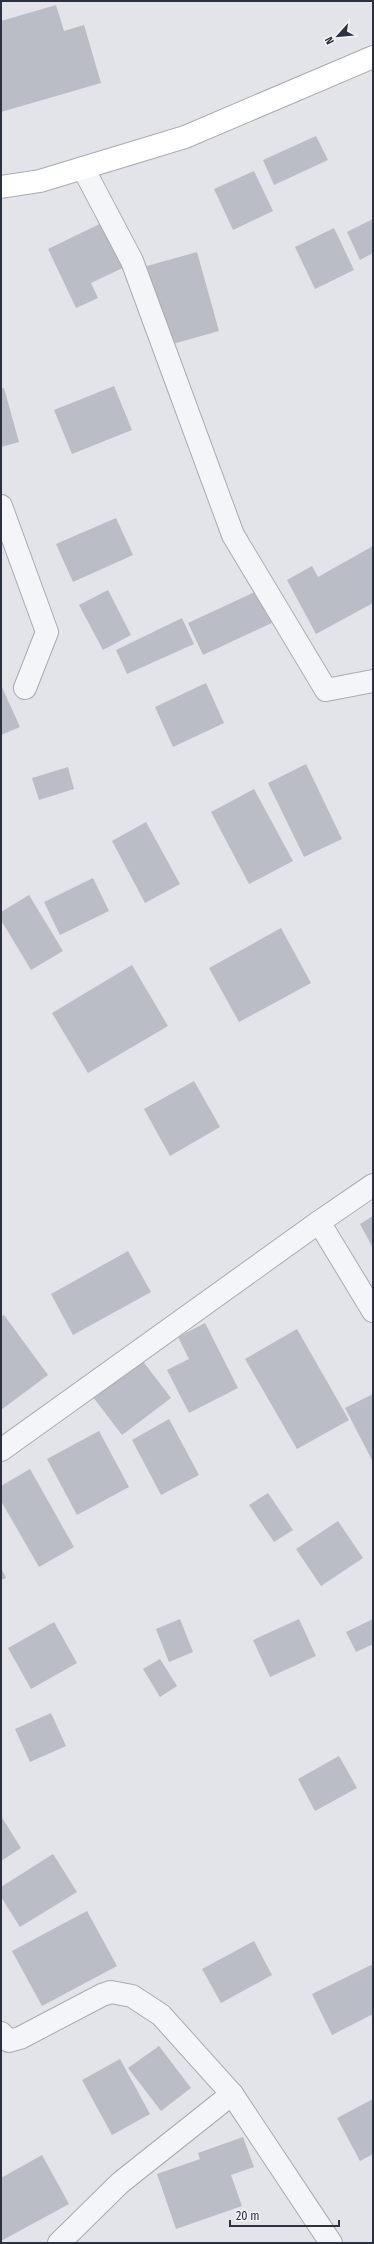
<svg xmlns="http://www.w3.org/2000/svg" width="374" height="2244" viewBox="0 0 374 2244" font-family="'Fira Sans Condensed',sans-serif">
<rect width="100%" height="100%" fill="#e2e4e9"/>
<g fill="#babdc6">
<path d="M56,5l8,26 20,-6 17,58 -100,29v-91z"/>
<path d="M316,136l12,24 -54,25 -11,-25z"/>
<path d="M254,171l19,40 -40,19 -19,-41z"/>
<path d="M110,219l21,45 -40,19 7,15 -22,10 -28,-59z"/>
<path d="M373,219v34l-13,7 -13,-28z"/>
<path d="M334,228l20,42 -39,19 -20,-42z"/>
<path d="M197,252l22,79 -50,14 -22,-79z"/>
<path d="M114,386l18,44 -60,24 -18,-44z"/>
<path d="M4,388l15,54 -18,5v-58z"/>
<path d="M116,518l17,37 -60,27 -17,-38z"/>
<path d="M373,546v57l-57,31 -29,-54 25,-14 6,11z"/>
<path d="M108,590l23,45 -28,15 -24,-45z"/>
<path d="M259,590l15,32 -71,33 -15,-32z"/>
<path d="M182,618l12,26 -67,30 -11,-24z"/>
<path d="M206,683l18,40 -51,24 -18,-40z"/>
<path d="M1,685l19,42 -19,8z"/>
<path d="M306,764l36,75 -38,18 -36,-74z"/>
<path d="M68,767l6,22 -35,11 -7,-22z"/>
<path d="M254,789l39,72 -44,23 -38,-72z"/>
<path d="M146,822l34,62 -35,19 -33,-62z"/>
<path d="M93,878l16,33 -49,24 -16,-33z"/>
<path d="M29,895l34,56 -32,19 -30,-50v-8z"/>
<path d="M281,928l30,55 -72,39 -30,-54z"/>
<path d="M132,965l36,61 -80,47 -36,-60z"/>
<path d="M194,1081l26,46 -50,29 -26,-47z"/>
<path d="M373,1216v32l-13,-24z"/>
<path d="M128,1251l23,41 -78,43 -22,-41z"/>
<path d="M4,1315l44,60 -47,35v-93z"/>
<path d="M205,1323l33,65 -49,25 -22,-43 22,-11 -11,-22z"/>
<path d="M297,1329l52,91 -52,29 -52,-90z"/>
<path d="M142,1360l29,38 -49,37 -29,-38z"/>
<path d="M373,1394v68l-28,-54z"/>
<path d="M169,1419l30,56 -38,20 -29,-55z"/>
<path d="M99,1431l30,56 -52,28 -30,-56z"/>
<path d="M30,1469l44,78 -35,20 -38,-66v-15z"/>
<path d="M268,1493l25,37 -19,12 -25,-37z"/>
<path d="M338,1521l25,37 -42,28 -25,-37z"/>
<path d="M1,1568l5,10 -5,2z"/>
<path d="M180,1619l13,33 -24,10 -13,-33z"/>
<path d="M299,1619l17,37 -46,21 -17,-37z"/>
<path d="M373,1619v25l-17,8 -10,-20z"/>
<path d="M54,1622l23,41 -46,26 -23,-41z"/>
<path d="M160,1659l17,27 -17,11 -17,-28z"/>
<path d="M51,1713l15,33 -36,16 -15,-33z"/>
<path d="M339,1756l18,32 -42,23 -17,-32z"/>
<path d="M1,1816l20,32 -20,13z"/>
<path d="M53,1854l24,38 -57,35 -19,-30v-10z"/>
<path d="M87,1911l30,55 -75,40 -30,-55z"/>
<path d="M254,1941l18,34 -51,28 -19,-34z"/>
<path d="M373,1964v50l-41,21 -20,-41z"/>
<path d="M159,2046l32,42 -30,23 -33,-43z"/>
<path d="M120,2059l30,55 -38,21 -30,-55z"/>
<path d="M373,2099v55l-13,7 -23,-43z"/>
<path d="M243,2137l11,30 -23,8 11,31 -66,23 -19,-55 43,-15 -2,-6z"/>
<path d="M42,2155l27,49 -68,37v-63z"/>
</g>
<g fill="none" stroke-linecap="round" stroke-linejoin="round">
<defs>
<g id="minor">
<path d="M83,168l49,93 101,274 93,155 47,-9"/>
<path d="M1,506l46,126 -22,56"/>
<path d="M319,1222l54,89"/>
<path d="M1,1450l318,-228 54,-37"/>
<path d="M1,2033l8,8 11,-3 82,-43 9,-3 21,4 29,19 71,79 99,149"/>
<path d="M59,2243l61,-60 112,-89"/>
</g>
<path id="secondary" d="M1,187l39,-6 145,-44 188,-80"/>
</defs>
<use href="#minor" stroke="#a8abb3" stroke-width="24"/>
<use href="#secondary" stroke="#a8abb3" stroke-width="24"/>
<use href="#minor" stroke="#f4f5f8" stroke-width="22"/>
<use href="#secondary" stroke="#fff" stroke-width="22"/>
</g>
<rect width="374" height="2244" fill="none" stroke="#2c3140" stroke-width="4"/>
<g transform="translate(338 36) rotate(243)" stroke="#f2f3f7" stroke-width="3" paint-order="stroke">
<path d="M0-3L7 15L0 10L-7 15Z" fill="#2c3140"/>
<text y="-6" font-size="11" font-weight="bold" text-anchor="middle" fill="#2c3140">N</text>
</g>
<path d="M230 2220v6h109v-6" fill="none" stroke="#2c3140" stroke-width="2"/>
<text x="236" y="2220" font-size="12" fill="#2c3140" stroke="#f2f3f7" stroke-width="3" paint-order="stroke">20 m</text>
</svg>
